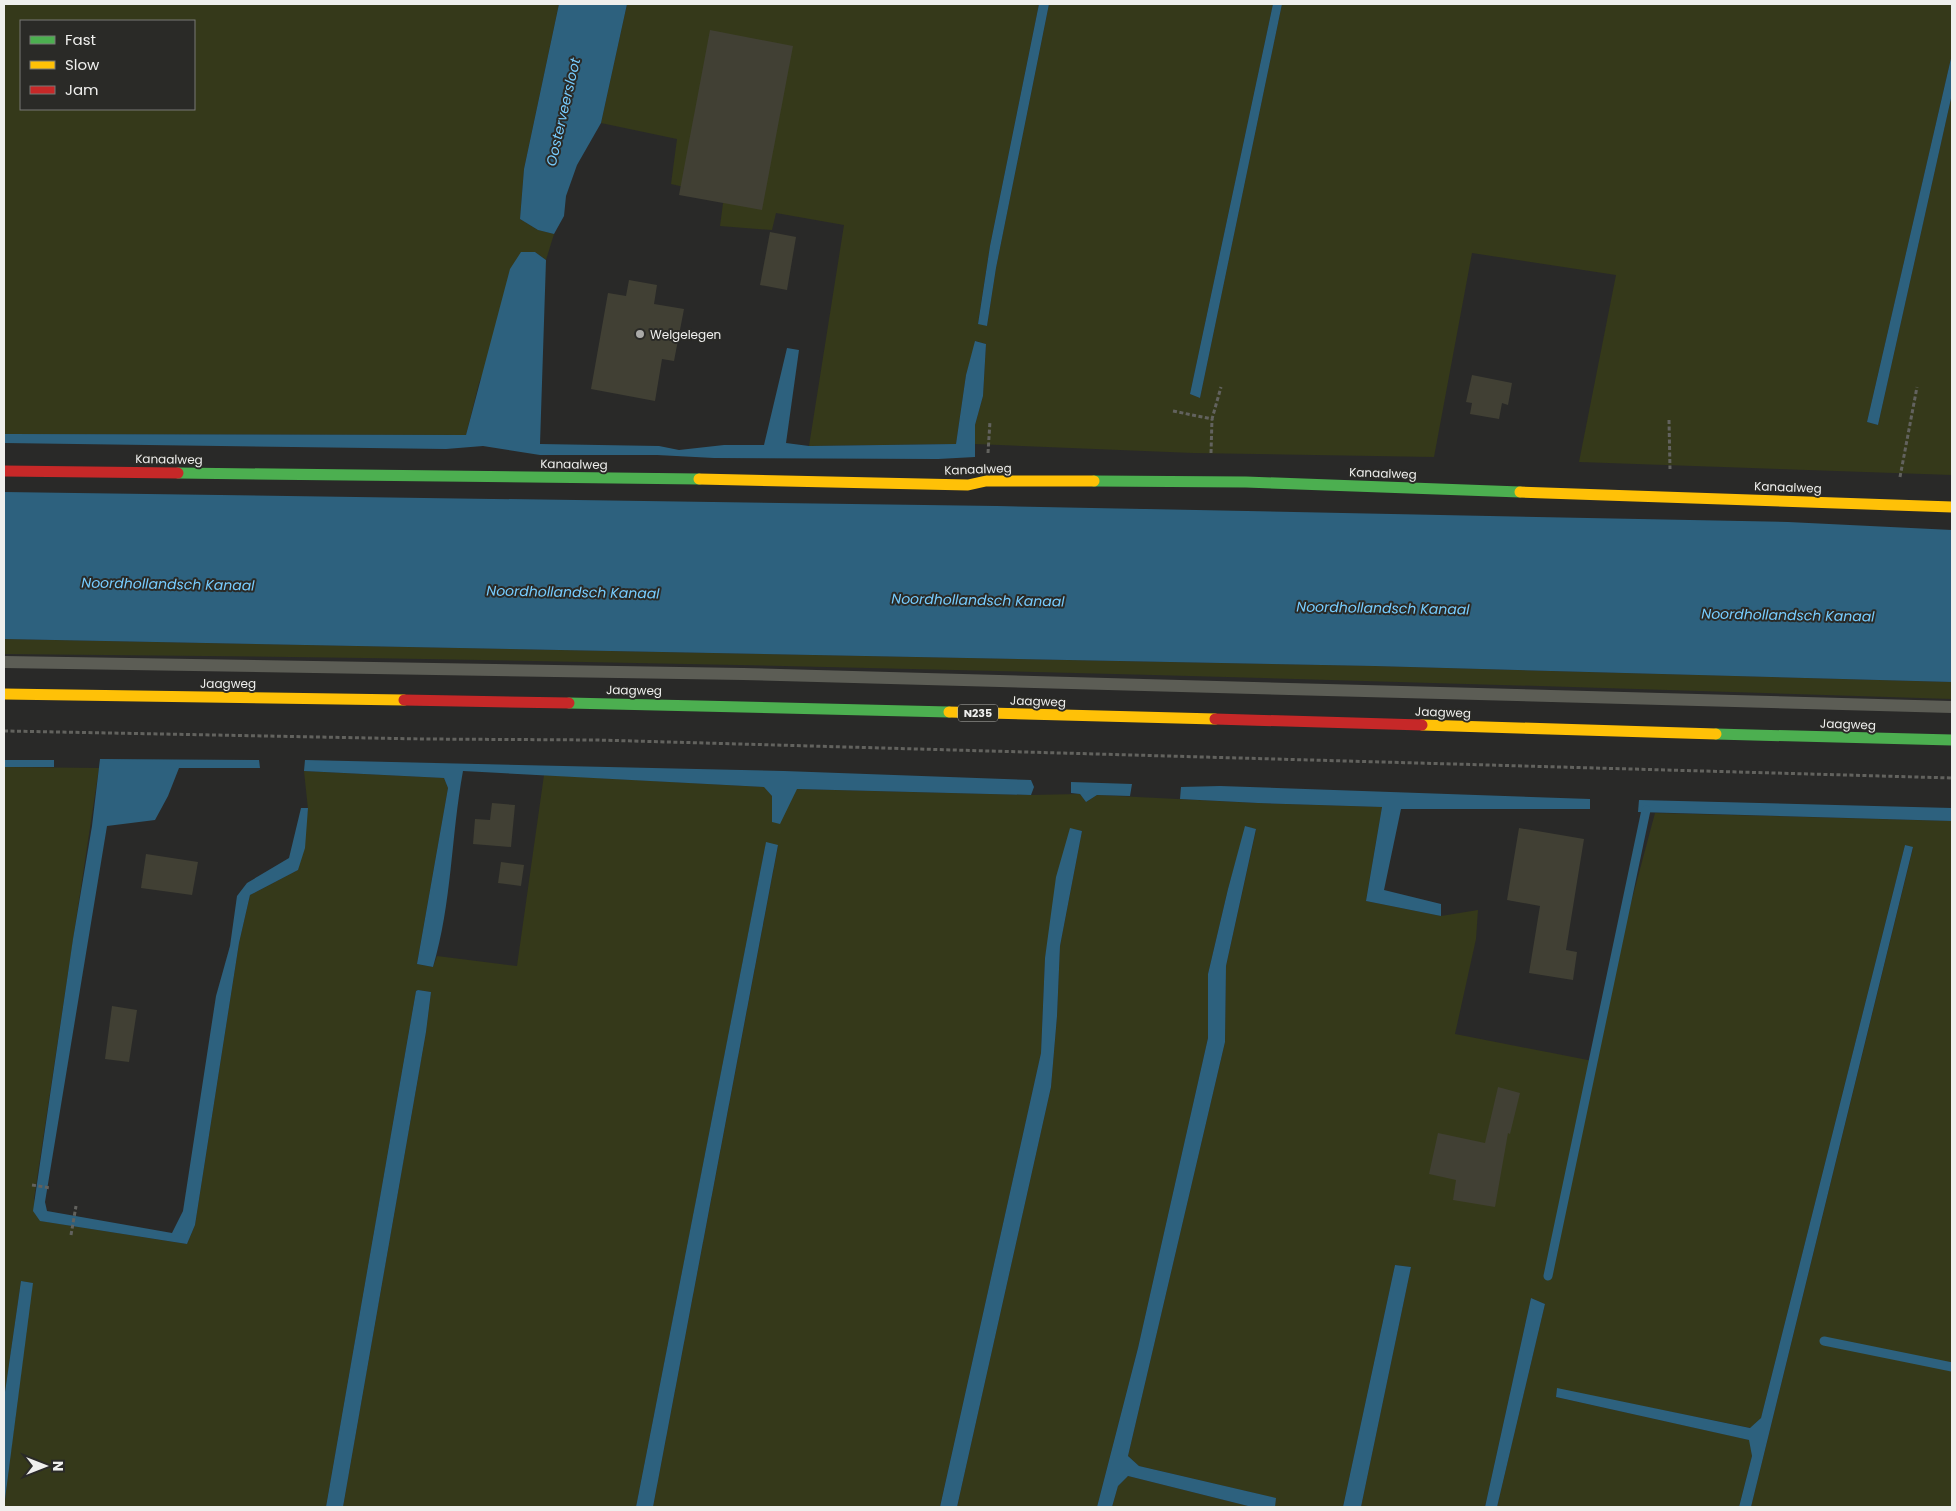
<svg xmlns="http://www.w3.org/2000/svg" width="1956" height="1511" viewBox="0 0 1956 1511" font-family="Poppins,sans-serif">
<rect width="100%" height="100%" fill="#292928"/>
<g fill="#35391a" fill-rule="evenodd">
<path d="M4,4h555l-35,165 -4,50 18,11 16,4 -8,26 -11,-8 -56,131 -13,52 -462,-1zM21,21h173v88h-173z"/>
<path d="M627,4h412l-49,242 -12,77 9,3 9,-58 53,-264h224l-83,390 10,4 82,-394h670v50l-85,368 11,3 74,-331v381l-373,-13 37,-187 -144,-22 -38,204 -241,-4 -218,-9v-19l8,-29 3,-52 -10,-3 -10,34 -10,69 -147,2 35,-221 -68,-12 -4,17 -52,-4 4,-30 -53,-12 6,-45 -76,-16z"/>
<path d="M4,639l1370,27 578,16v17c-649,-21 -1299,-40 -1948,-45z"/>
<path d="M4,767l95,1 -65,431 7,22 146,23 8,-19 44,-282 11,-48 48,-25 10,-61 -4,-38 140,7 4,10 -31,176 16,3 4,-11 80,10 27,-191 221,12 7,9v26l24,-33 235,6 49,-1 6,8 11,-7 161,8 124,4 -16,94 75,15 37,-6 -2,29 -21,95 138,27 27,-117 35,-131 297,8v686h-201l162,-659 -8,-3 -144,573 -10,10 -194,-39 -1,8 194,43 2,16 -13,51h-242l48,-203 -14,-6 -46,209h-124l50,-240 -16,-2 -52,242 -43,-1v1h-25v-9l-136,-32 -11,-10 97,-414 1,-76 30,-136 -10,-4 -18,63 -20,85v64l-70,310 -41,159h-140l94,-420 6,-71 3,-70 22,-115 -11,-2 -26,129 -4,95 -101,454h-287l125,-661 -12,-3 -130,664h-293l83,-475 5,-40 -13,-2 -2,1 -90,516h-322l28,-224 -11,-2 -17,118z"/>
<path d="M1128,1476l124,31h-140l6,-21z"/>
</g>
<g fill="#2d617e">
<path d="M559,4h68l-26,119 -24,42 -11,31 -2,20 -10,18 -16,-4 -18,-11 4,-50z"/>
<path d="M1039,4h10l-53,264 -9,58 -9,-2 12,-78z"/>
<path d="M1273,4h9l-82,394 -10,-4z"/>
<path d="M1952,54v40l-74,331 -11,-3z"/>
<path d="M521,252h14l11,8 -6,184 119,2 20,4 45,-5h40l23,-97 12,2 -13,93 23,3 147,-2 10,-69 9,-34 11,3 -3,52 -8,29v32l-37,2 -224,-1 -57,-3h-117l-57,-9 -37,3 -442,-6v-9l462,1 44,-166z"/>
<path d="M4,492l993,14 791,16 164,8v152l-578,-16 -1370,-27z"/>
<path d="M100,759l159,1 1,8h-81l-11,28 -13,24 -48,6 -62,376 2,9 125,22 11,-22 33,-215 14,-50 7,-50 10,-13 42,-25 12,-50h7l-3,40 -7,22 -48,25 -11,48 -44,282 -8,19 -147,-23 -7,-10 40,-272 19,-113z"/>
<rect x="4" y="760" width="50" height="7"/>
<path d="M305,760l479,11 247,9 3,7 -3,8 -234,-6 -17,35 -8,-2v-26l-8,-9 -301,-16c-12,65 -11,132 -30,196l-16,-3 31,-176 -4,-10 -140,-7z"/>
<path d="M1071,782l61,2 -2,12 -33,-1 -11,7 -6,-8 -9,-1z"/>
<path d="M1220,786l370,13v10h-189l-17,81 57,14v12l-75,-15 16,-94 -124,-4 -78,-4 1,-12z"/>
<path d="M1639,800l313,8v13l-314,-9z"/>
<path d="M1245,826l11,3 -30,137 -1,76 -97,414 11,10 137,32 -1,9h-23l-124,-31 -10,10 -6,21h-15l41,-159 70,-310v-64l20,-85z"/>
<path d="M1070,828l12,3 -22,115 -3,70 -6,71 -94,420h-17l101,-454 4,-95 11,-81z"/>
<path d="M766,842l12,3 -125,662h-17z"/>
<path d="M1905,845l8,2 -162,660h-12l13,-51 -3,-16 -193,-43 1,-9 193,40 11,-10z"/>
<path d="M418,990l13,2 -5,40 -83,475h-17l90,-516z"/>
<path d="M1395,1265l16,2 -50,240h-18z"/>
<path d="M21,1281l12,2 -29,224v-108z"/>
<path d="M1531,1298l14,6 -48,203h-12z"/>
</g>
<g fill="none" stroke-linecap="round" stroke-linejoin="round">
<g stroke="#2d617e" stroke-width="9">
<path d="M1548,1276l98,-466"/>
<path d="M1824,1341l128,26"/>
</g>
</g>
<g fill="#414034">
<path d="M710,30l83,16 -31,164 -83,-15z"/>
<path d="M770,232l26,5 -9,53 -27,-5z"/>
<path d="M629,280l28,5 -3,19 30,5 -10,52 -12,-2 -7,42 -64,-12 17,-96 18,3z"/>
<path d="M1472,375l40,8 -4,22 -6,-2 -3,16 -29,-5 2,-11 -6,-1z"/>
<path d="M492,803l23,2 -4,42 -38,-3 2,-25 15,1z"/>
<path d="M1519,828l65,11 -18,111 11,2 -4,28 -44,-7 11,-67 -33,-6z"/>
<path d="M146,854l52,8 -6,33 -51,-7z"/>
<path d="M501,862l23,3 -3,21 -23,-3z"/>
<path d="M112,1006l25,4 -8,52 -24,-3z"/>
<path d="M1498,1087l22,6 -10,41 -2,-1 -13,74 -42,-7 3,-20 -27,-6 9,-41 47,10z"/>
</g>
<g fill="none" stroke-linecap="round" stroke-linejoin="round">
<g stroke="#62625e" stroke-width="3" stroke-dasharray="4 2.5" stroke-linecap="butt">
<path d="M1173,411l39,8 9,-32"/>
<path d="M1669,420l1,49"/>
<path d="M988,453l2,-32"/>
<path d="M1211,453l1,-34"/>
<path d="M1900,477l17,-90"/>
<path d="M4,731l420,8 173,1 1355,38"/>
<path d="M32,1185l19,3"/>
<path d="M71,1235l5,-29"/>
</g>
<path stroke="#5c5d55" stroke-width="12" d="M4,662l739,12 1209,33"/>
<g stroke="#4caf50" stroke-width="11">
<path d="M178,473l521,6"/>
<path d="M1094,481l152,1 274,10"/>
<path d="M569,703l380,9"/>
<path d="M1716,734l236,6"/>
</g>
<g stroke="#ffc107" stroke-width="11">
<path d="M699,479l269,6 18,-4h108"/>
<path d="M1520,492l432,15"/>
<path d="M4,694l400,6"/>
<path d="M949,712l266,7"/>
<path d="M1422,725l294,9"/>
</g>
<g stroke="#c62828" stroke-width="11">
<path d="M4,471l174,2"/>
<path d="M404,700l165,3"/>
<path d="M1215,719l207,6"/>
</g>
</g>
<circle fill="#aaaaa8" stroke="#2a2a27" stroke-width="2" cx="640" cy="334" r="5"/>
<g text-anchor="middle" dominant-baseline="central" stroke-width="4" stroke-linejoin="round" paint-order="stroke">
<rect fill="#2a2a27" stroke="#b4b4b2" stroke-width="1" x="958" y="704.5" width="40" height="17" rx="4"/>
<g font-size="11" font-weight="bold" fill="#efefed">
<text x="978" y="713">N235</text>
</g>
<g font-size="12" fill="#efefed" stroke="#2a2a27" text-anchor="start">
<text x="650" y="334">Welgelegen</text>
</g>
<g font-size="12" fill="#efefed" stroke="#2a2a27">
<text transform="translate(169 459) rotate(1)">Kanaalweg</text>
<text transform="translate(574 464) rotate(1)">Kanaalweg</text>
<text transform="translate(978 469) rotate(-2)">Kanaalweg</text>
<text transform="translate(1383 473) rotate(2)">Kanaalweg</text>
<text transform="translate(1788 487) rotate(2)">Kanaalweg</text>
<text x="228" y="683">Jaagweg</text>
<text transform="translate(634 690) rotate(1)">Jaagweg</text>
<text transform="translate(1038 701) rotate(2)">Jaagweg</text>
<text transform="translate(1443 712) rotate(2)">Jaagweg</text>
<text transform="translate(1848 724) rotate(2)">Jaagweg</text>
</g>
<g font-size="14" font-style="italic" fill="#77ccfe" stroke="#2a2a27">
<text transform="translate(563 112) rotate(-77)">Oosterveersloot</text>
<text transform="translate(168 584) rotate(1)">Noordhollandsch Kanaal</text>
<text transform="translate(573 592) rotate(1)">Noordhollandsch Kanaal</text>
<text transform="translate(978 600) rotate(1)">Noordhollandsch Kanaal</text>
<text transform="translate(1383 608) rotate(1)">Noordhollandsch Kanaal</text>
<text transform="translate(1788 615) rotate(1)">Noordhollandsch Kanaal</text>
</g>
</g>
<rect width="1956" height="1511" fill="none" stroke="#efefed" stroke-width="10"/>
<rect x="20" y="20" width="175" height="90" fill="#2a2a27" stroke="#797976"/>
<rect x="30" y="36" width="25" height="8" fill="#4caf50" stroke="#797976"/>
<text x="65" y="45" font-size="15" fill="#efefed">Fast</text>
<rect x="30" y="61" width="25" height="8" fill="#ffc107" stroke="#797976"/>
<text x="65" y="70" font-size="15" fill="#efefed">Slow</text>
<rect x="30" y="86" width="25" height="8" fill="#c62828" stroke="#797976"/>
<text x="65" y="95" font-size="15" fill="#efefed">Jam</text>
<g transform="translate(45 1466) rotate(90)" stroke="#2a2a27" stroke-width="4" paint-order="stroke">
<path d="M0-4L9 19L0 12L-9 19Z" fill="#efefed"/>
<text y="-8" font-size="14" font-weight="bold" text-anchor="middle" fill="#efefed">N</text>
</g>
</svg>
